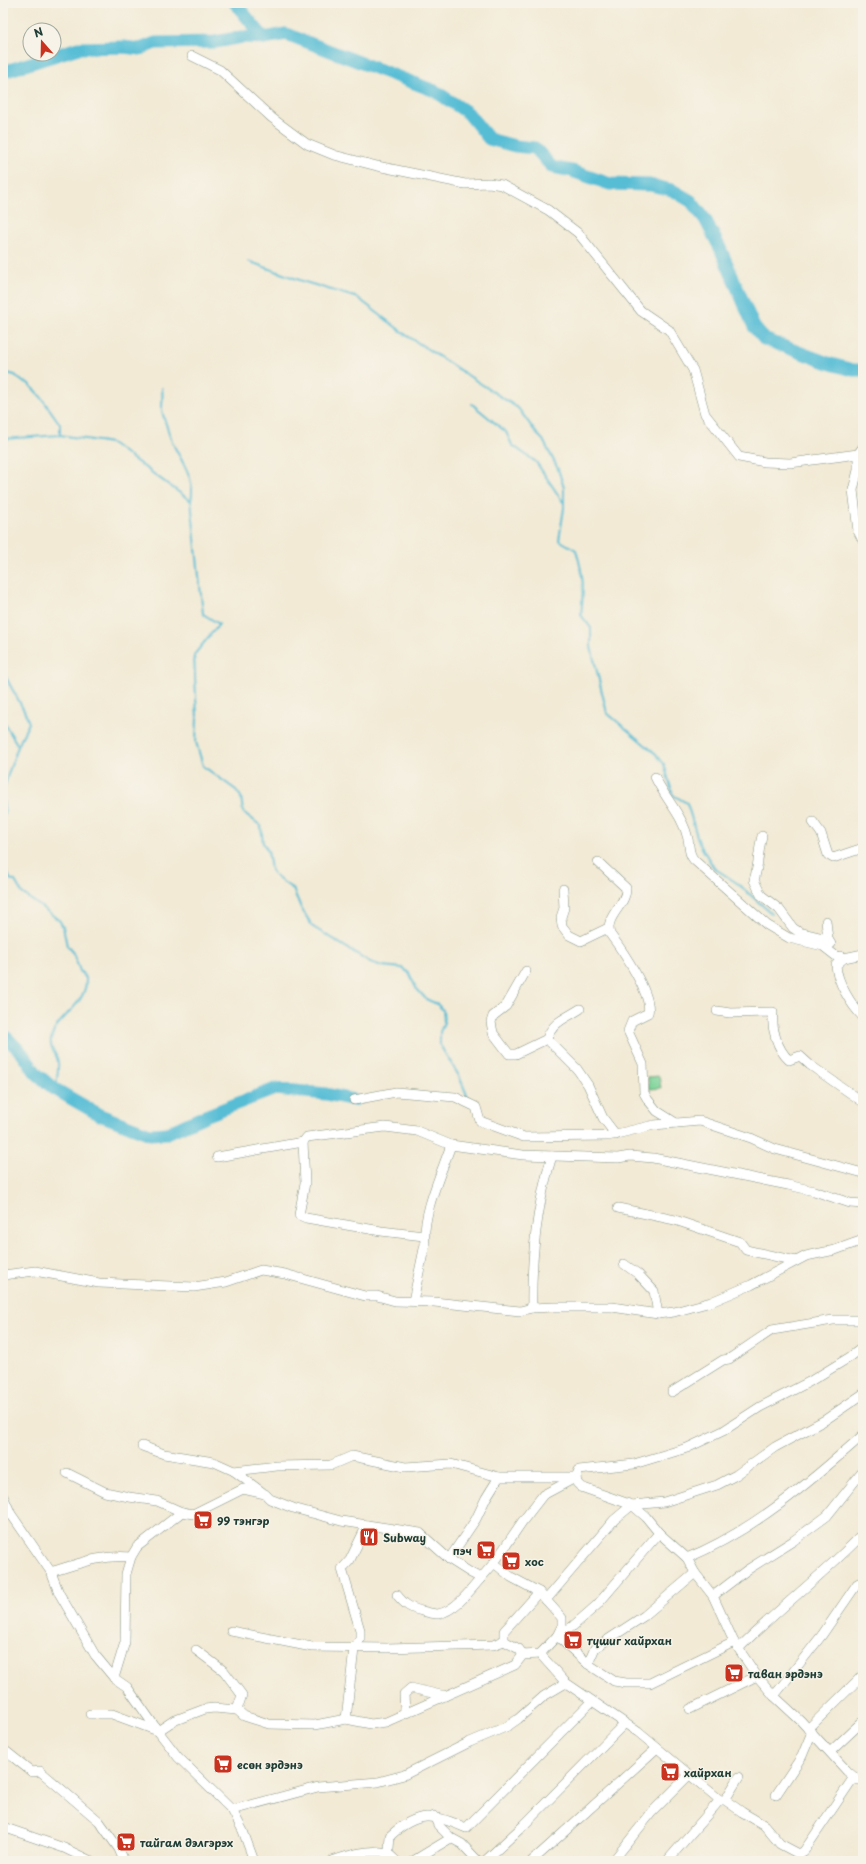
<svg xmlns="http://www.w3.org/2000/svg" width="866" height="1864" viewBox="0 0 866 1864" font-family="'Playpen Sans',sans-serif">
<rect width="100%" height="100%" fill="#f7f3e8"/>
<filter id="ink" filterUnits="userSpaceOnUse"><feTurbulence type="fractalNoise" baseFrequency=".025" numOctaves="2"/><feDisplacementMap in="SourceGraphic" scale="8" xChannelSelector="R" yChannelSelector="G"/><feConvolveMatrix kernelMatrix="1 2 1 2 8 2 1 2 1" color-interpolation-filters="sRGB"/></filter>
<filter id="wash" filterUnits="userSpaceOnUse"><feTurbulence type="fractalNoise" baseFrequency=".012" numOctaves="4" result="noise"/><feDisplacementMap in="SourceGraphic" scale="16" xChannelSelector="R" yChannelSelector="G"/><feGaussianBlur stdDeviation="0.9" result="paint"/><feColorMatrix in="noise" values="0 0 0 0 0 0 0 0 0 0 0 0 0 0 0 0 0 1.4 0 .05"/><feComposite in="paint" operator="in"/></filter>
<g filter="url(#wash)">
<rect width="100%" height="100%" fill="#f2ead5"/>
<path fill="#7cd499" stroke="#4e8866" d="M659,1076l2,12 -12,1 -1,-12z"/>
<g fill="none" stroke-linecap="round" stroke-linejoin="round">
<g stroke="#57bdd5" stroke-width="2">
<path d="M248,261l57,21 53,16 48,37 112,73 19,26 6,6 15,29 6,19v20l-5,32 17,10c8,27 8,37 5,65l10,13v19l16,66 49,41 8,10 9,31 14,8 12,40 15,25 23,15 34,30"/>
<path d="M3,372l12,3 8,7 5,1 13,14 19,27v11"/>
<path d="M162,388c1,7 0,14 0,22 1,7 5,16 7,24 7,22 28,42 22,67"/>
<path d="M472,404l34,28 6,13 24,17 27,40"/>
<path d="M3,439l57,-4 51,8 80,58 12,113 16,10 -25,31 3,63 -1,24 5,17 2,7 33,24 5,7 2,15 18,14 2,17 5,8 3,19 5,7 17,12 8,19 12,19 57,35 12,4 20,2 7,5 7,15 10,11 11,5 6,6 1,12 -4,10v13l19,31 10,24"/>
<path d="M3,671c8,19 20,33 26,52 -12,22 -19,44 -26,68"/>
<path d="M3,721l14,23"/>
<path d="M3,801l2,13 -2,2"/>
<path d="M3,862l7,17 5,2 7,12 37,27 4,7 4,19 6,7 7,18 6,7c2,28 -32,39 -35,62 -2,9 6,13 7,22 1,9 -2,19 -2,28"/>
</g>
<g stroke="#57bdd5" stroke-width="13">
<path d="M235,3l29,35"/>
<path d="M3,72l75,-24 46,-1 16,2 15,-6 60,-1 27,-5 22,1 22,-4 149,57 33,22 21,26 26,7 20,2 17,19 20,4 38,13 40,1 22,5 19,11 14,18 15,29 34,79 10,12 67,25 22,6h10"/>
<path d="M3,1034l19,19 14,20 17,15 47,27 50,19 17,-1 38,-17 70,-27 51,5 28,6"/>
</g>
</g>
</g>
<g filter="url(#ink)">
<g fill="none" stroke-linecap="round" stroke-linejoin="round">
<defs>
<g id="minor">
<path d="M192,56l28,14 52,48 35,26 27,11 43,11 88,18 24,-1 13,2 46,25 30,23 63,78 28,19 24,40 12,44 34,43 26,5 25,1 68,-9"/>
<path d="M863,447l-5,7v16l-5,20 5,41 5,10"/>
<path d="M655,777c10,22 28,38 33,62 2,9 0,14 6,21l73,65 22,13 34,8 18,14"/>
<path d="M813,822l8,11 7,22 5,3 30,-10"/>
<path d="M762,836c-4,15 -3,29 -8,44l7,15 18,14 14,19 6,4 29,7"/>
<path d="M598,862l28,26c1,17 -22,28 -16,46 12,16 43,61 38,79l-16,8 -4,10 15,33 1,29 4,7 9,11 19,12"/>
<path d="M563,889l1,19 -3,9 1,9 7,9 12,6 27,-13"/>
<path d="M826,921l2,18 3,5"/>
<path d="M840,956l4,2 19,-4"/>
<path d="M844,958l-8,7c1,17 15,40 27,52"/>
<path d="M526,971l-20,35 -13,10 -2,6 2,11 16,21h7l31,-15 30,30 11,16 15,33 13,17"/>
<path d="M717,1011l13,2 43,-1c-2,16 4,37 16,48l11,-4 10,9 53,37"/>
<path d="M547,1039c5,-17 19,-21 33,-30"/>
<path d="M354,1100l42,-8 59,5 21,10 4,14 44,16 84,-1 46,-11 46,-4 51,17 24,11 88,24"/>
<path d="M303,1142l2,41 -6,32 7,3 75,13 43,5"/>
<path d="M217,1157l86,-15 4,-5 78,-10 32,4 34,14 72,10 95,3 12,-2 23,2 135,27 26,6 36,12 13,1"/>
<path d="M618,1208l57,12 65,22 6,8 50,11"/>
<path d="M624,1264l14,10 16,17 4,23"/>
<path d="M3,1275l32,-4 64,12 95,4 32,-5 35,-12 24,4 80,22h12l18,5 39,1 86,9 12,-3 22,-1h58l46,7 16,-2 37,-10 40,-17 55,-29 29,-6 28,-10"/>
<path d="M413,1301l12,-57c-3,-30 16,-70 26,-99"/>
<path d="M532,1308c-1,-51 5,-103 20,-152"/>
<path d="M863,1347l-13,10 -41,25 -49,25 -37,24 -36,17 -53,16 -55,6 -3,7 1,6 4,4 51,18 14,12 13,16 28,25 8,15 18,23 21,46 23,34 17,20 27,25 46,50 11,9h5"/>
<path d="M672,1392l51,-32 6,-1 43,-29 61,-10h30"/>
<path d="M142,1446l22,8 50,8 20,9 28,21"/>
<path d="M234,1471l43,-5 54,-1 21,-9 53,11 46,-3 48,13h77"/>
<path d="M67,1473l38,19 24,5 28,4 25,11 11,2 50,-25 22,5 5,5 23,9 48,13 79,12 29,26 22,14 10,5 13,-15 17,14 28,15 23,26v8l-5,10 31,28 26,17 12,2h24l84,-41"/>
<path d="M3,1496l8,18 40,58 8,21 36,62 19,23 13,9 31,44 20,26 54,53 11,21 11,30"/>
<path d="M687,1558c66,-27 123,-76 176,-123"/>
<path d="M449,1559l27,-40 10,-21 13,-21"/>
<path d="M494,1563l28,-41 21,-27 30,-16"/>
<path d="M51,1572c26,-8 52,-18 80,-15l6,-10 45,-35"/>
<path d="M397,1595c8,10 13,13 25,16 5,1 11,3 16,3 17,-3 32,-23 43,-36"/>
<path d="M713,1596l34,-26 46,-29 34,-25 36,-45"/>
<path d="M546,1600l68,-80 18,-15 32,-3 53,-17 19,-10 39,-28 50,-27 38,-26"/>
<path d="M231,1631l81,16 75,1 106,-3 11,-4 15,8 4,6"/>
<path d="M504,1641v-10l35,-39"/>
<path d="M739,1648c40,-40 85,-74 124,-114"/>
<path d="M196,1650l28,21 18,24 -5,15"/>
<path d="M540,1654l26,29"/>
<path d="M588,1664l7,-16 49,-32 51,-43"/>
<path d="M114,1678l11,-36 1,-68 5,-17"/>
<path d="M774,1696l48,-61 35,-51 6,-3"/>
<path d="M690,1709l67,-33"/>
<path d="M405,1713l-1,-19 7,-6 34,8"/>
<path d="M90,1714h22l46,17 15,-10 32,-12 9,-1 23,2 7,6 25,8 46,1 31,-6 25,5 15,-2 129,-57 8,-10 17,-1 17,-18 16,-10 24,-21 62,-72"/>
<path d="M346,1719l8,-70 6,-10v-9l-18,-61 8,-9 17,-35"/>
<path d="M808,1729l55,-54"/>
<path d="M3,1749l29,23 8,-1 59,50 20,28 5,12"/>
<path d="M831,1751l32,-30"/>
<path d="M776,1795l26,-39 10,-24"/>
<path d="M725,1800l14,-23"/>
<path d="M232,1810l86,-23 60,-5 26,-7 66,-33 38,-16 10,-7 26,-23 22,-13 72,49 82,68h5l17,12 22,13 16,19 19,10 5,-3 50,-74"/>
<path d="M434,1816l4,9 13,13 11,6 16,17"/>
<path d="M3,1827l61,21 27,13"/>
<path d="M332,1861c15,-5 39,-13 54,-8 4,1 7,5 10,8"/>
<path d="M388,1861l2,-25c27,-25 44,-23 76,-8l126,-127"/>
<path d="M413,1861l38,-23"/>
<path d="M485,1861l39,-36 100,-101"/>
<path d="M532,1861l125,-113"/>
<path d="M613,1861l39,-49 37,-37"/>
<path d="M667,1861l53,-61"/>
</g>
</defs>
<use href="#minor" stroke="#889484" stroke-width="10"/>
<use href="#minor" stroke="#fff" stroke-width="9"/>
</g>
</g>
<defs>
<symbol id="supermarket-square" viewBox="-11 -11 22 22"><rect x="-9" y="-9" width="18" height="18" rx="4" fill="#c8321e" stroke="#f7f3e8"/><path d="M-6-5.5h2.5l.6 2H6L4.5 2H-2.5L-4.4-4H-6ZM-1.5 3.2a1.3 1.3 0 1 0 .1 0ZM3 3.2a1.3 1.3 0 1 0 .1 0Z" fill="#fff"/></symbol>
<symbol id="restaurant-square" viewBox="-11 -11 22 22"><rect x="-9" y="-9" width="18" height="18" rx="4" fill="#c8321e" stroke="#f7f3e8"/><path d="M-5-6h1v4h1v-4h1v4h1v-4h1v5L-1.5 .5V6h-2V.5L-5-1ZM5-6V6H3V1.5H1.5Q1.5-4 5-6Z" fill="#fff"/></symbol>
</defs>
<g fill-rule="evenodd">
<use href="#supermarket-square" x="192" y="1509" width="22" height="22"/>
<use href="#restaurant-square" x="358" y="1526" width="22" height="22"/>
<use href="#supermarket-square" x="475" y="1539" width="22" height="22"/>
<use href="#supermarket-square" x="500" y="1550" width="22" height="22"/>
<use href="#supermarket-square" x="562" y="1629" width="22" height="22"/>
<use href="#supermarket-square" x="723" y="1662" width="22" height="22"/>
<use href="#supermarket-square" x="212" y="1753" width="22" height="22"/>
<use href="#supermarket-square" x="659" y="1761" width="22" height="22"/>
<use href="#supermarket-square" x="115" y="1831" width="22" height="22"/>
</g>
<g text-anchor="middle" dominant-baseline="central" stroke-width="3" stroke-linejoin="round" paint-order="stroke">
<g font-size="11" font-weight="bold" fill="#1f3d34" stroke="#f7f3e8" text-anchor="start">
<text x="217" y="1520">99 тэнгэр</text>
<text x="383" y="1537">Subway</text>
<text x="472" y="1550" text-anchor="end">пэч</text>
<text x="525" y="1561">хос</text>
<text x="587" y="1640">түшиг хайрхан</text>
<text x="748" y="1673">таван эрдэнэ</text>
<text x="237" y="1764">есөн эрдэнэ</text>
<text x="684" y="1772">хайрхан</text>
<text x="140" y="1842">тайгам дэлгэрэх</text>
</g>
</g>
<rect width="866" height="1864" fill="none" stroke="#f7f3e8" stroke-width="16"/>
<g transform="translate(42 42) rotate(340)"><circle r="19" fill="#f7f3e8" stroke="#a1aaa0"/>
<path d="M0-3L7 15L0 10L-7 15Z" fill="#c8321e"/>
<text y="-6" font-size="11" font-weight="bold" text-anchor="middle" fill="#1f3d34">N</text>
</g>
</svg>
